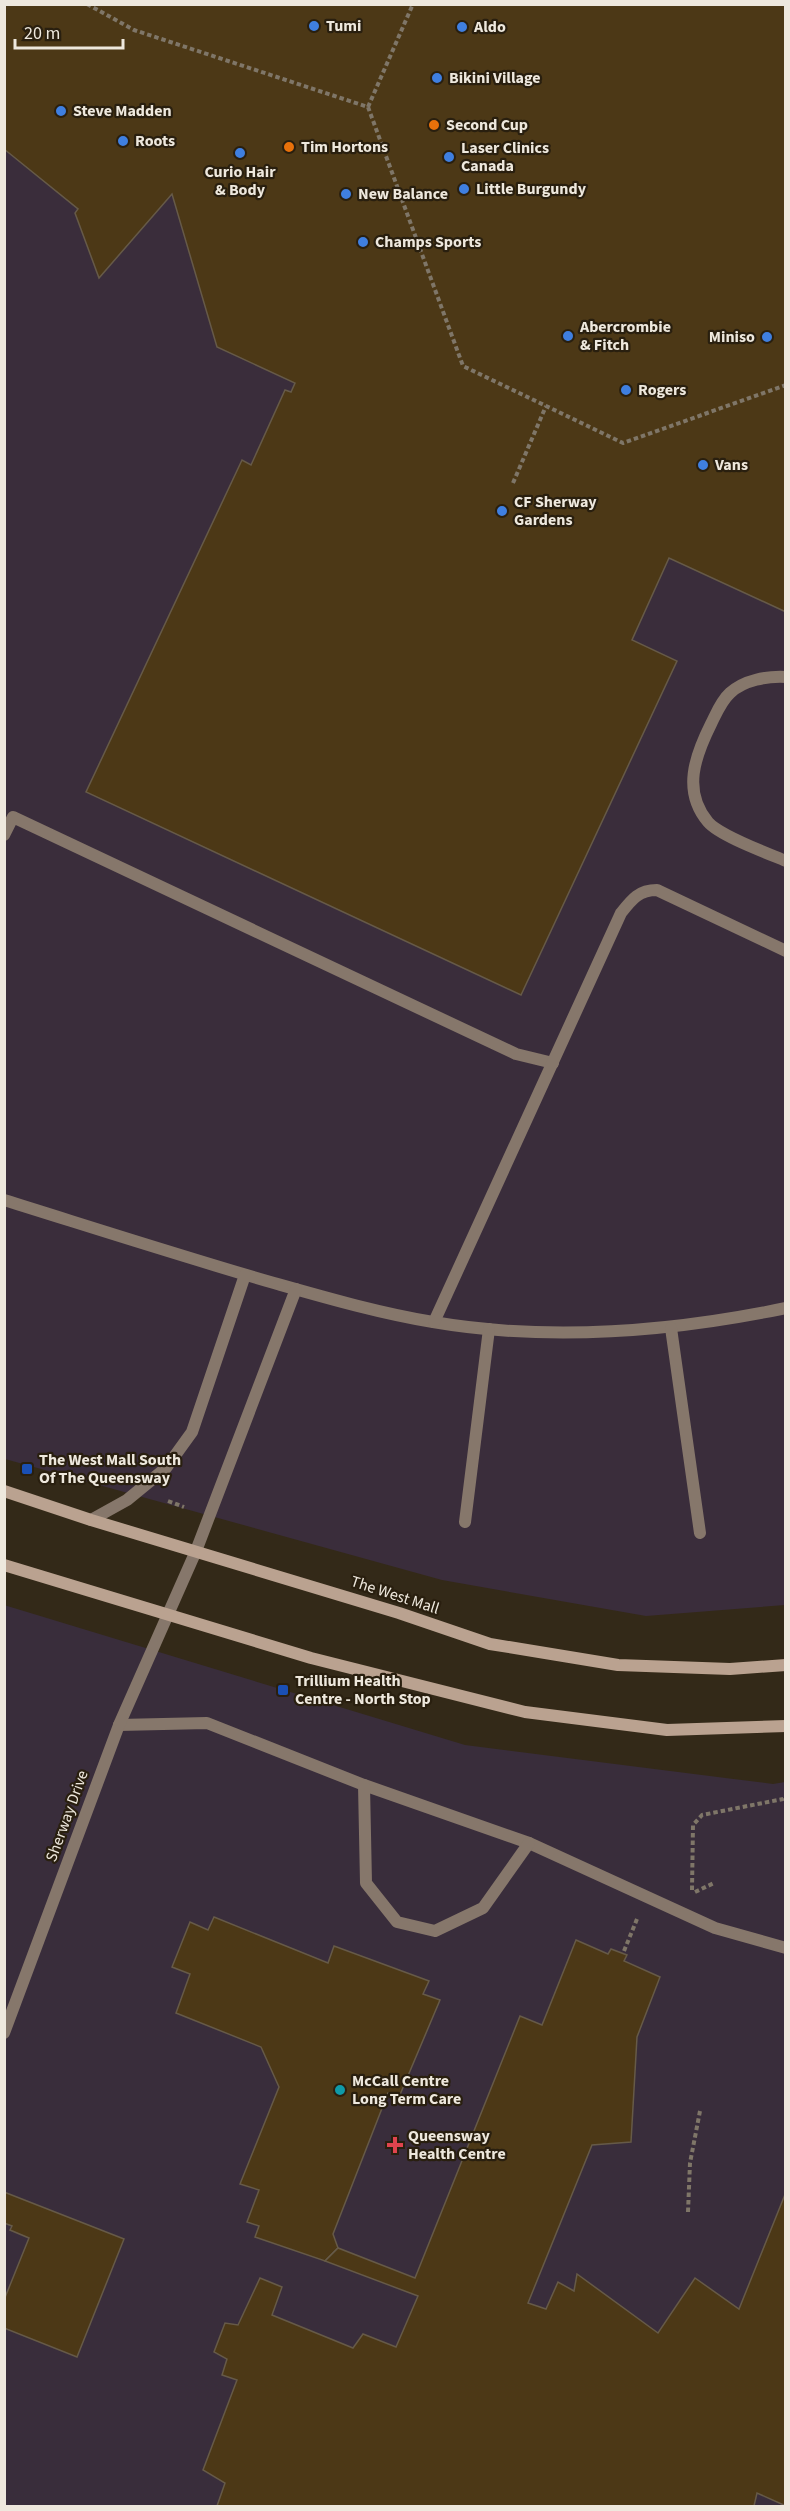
<svg xmlns="http://www.w3.org/2000/svg" width="790" height="2511" viewBox="0 0 790 2511" font-family="'Source Sans 3',sans-serif">
<rect width="100%" height="100%" fill="#332918"/>
<path fill="#3a2d3b" d="M4,5h781v1600l-139,11 -204,-36 -437,-121z"/>
<path fill="#392d3b" d="M4,1605l461,140 308,39 12,-2v724h-780z"/>
<g fill="#4c3816" stroke="#665a48" stroke-width="1.5">
<path d="M4,4h782v608l-117,-54 -37,82 45,21 -156,334 -435,-203 156,-332 9,5 34,-75 6,2 4,-9 -78,-36 -45,-153 -73,84 -24,-65 3,-4 -74,-60z"/>
<path d="M214,1917l114,46 6,-17 95,35 -6,13 17,6 -41,97 -11,-4 -55,141 5,14 -13,13 -70,-24 4,-11 -12,-4 12,-32 -19,-6 39,-97 -18,-40 -85,-34 14,-39 -18,-7 18,-45 18,8z"/>
<path d="M576,1940l32,14 3,-5 16,6 -3,6 36,16 -23,60 -6,105 -39,3 -64,158 18,6 12,-27 16,9 3,-17 81,59 37,-55 44,31 47,-117v314l-29,-13 -3,13h-537l8,-23 -22,-13 34,-90 -15,-5 5,-16 -13,-7 11,-29 13,2 22,-47 22,9 -10,28 81,33 10,-14 33,13 22,-51 -93,-35 13,-13 77,30 105,-262 22,9z"/>
<path d="M4,2192l120,47 -47,118 -73,-29v-28l25,-62 -19,-8 2,-4 -8,-3z"/>
</g>
<g fill="none" stroke-linecap="round" stroke-linejoin="round">
<g stroke="#7f7668" stroke-width="4" stroke-dasharray="4.5 3" stroke-linecap="butt">
<path d="M87,4l47,26 234,77 95,259 160,77 163,-58"/>
<path d="M368,107l45,-103"/>
<path d="M513,483l33,-77"/>
<path d="M168,1501l16,6"/>
<path d="M692,1890l1,-65 9,-10 81,-16 3,-3"/>
<path d="M695,1892l19,-9"/>
<path d="M624,1951l13,-32"/>
<path d="M688,2212l2,-49 10,-52"/>
</g>
<g stroke="#86776b" stroke-width="12">
<path d="M786,677c-19,-1 -42,3 -56,16 -9,8 -14,21 -19,31 -16,32 -29,67 -3,98 12,14 59,31 78,39"/>
<path d="M4,835l9,-18 503,237 37,9"/>
<path d="M4,1200c90,28 180,57 270,83 53,15 105,30 159,39 117,20 237,10 353,-14"/>
<path d="M434,1322l187,-409c11,-14 18,-23 36,-23l129,61"/>
<path d="M671,1328l29,205"/>
<path d="M91,1520l36,-20 39,-32 26,-36 53,-157"/>
<path d="M465,1522l24,-193"/>
<path d="M119,1725l88,-2 157,62 165,58 186,85 71,20"/>
<path d="M364,1785l2,98 31,39 38,9 48,-23 46,-65"/>
<path d="M4,2033l115,-308 77,-174 100,-262"/>
</g>
<g stroke="#baa290" stroke-width="12">
<path d="M4,1491l87,29 308,93 91,31 128,21 112,4 56,-4"/>
<path d="M4,1565l307,93 214,54 142,18 119,-4"/>
</g>
</g>
<g fill="#3f7fe0" stroke="#291f0f" stroke-width="2">
<circle cx="314" cy="26" r="6"/>
<circle cx="462" cy="27" r="6"/>
<circle cx="437" cy="78" r="6"/>
<circle cx="61" cy="111" r="6"/>
<circle cx="123" cy="141" r="6"/>
<circle cx="240" cy="153" r="6"/>
<circle cx="449" cy="157" r="6"/>
<circle cx="464" cy="189" r="6"/>
<circle cx="346" cy="194" r="6"/>
<circle cx="363" cy="242" r="6"/>
<circle cx="568" cy="336" r="6"/>
<circle cx="767" cy="337" r="6"/>
<circle cx="626" cy="390" r="6"/>
<circle cx="703" cy="465" r="6"/>
<circle cx="502" cy="511" r="6"/>
</g>
<g fill="#e8710a" stroke="#291f0f" stroke-width="2">
<circle cx="434" cy="125" r="6"/>
<circle cx="289" cy="147" r="6"/>
</g>
<g fill="#1a4fb4" stroke="#291f0f" stroke-width="2">
<rect x="21" y="1463" width="12" height="12" rx="3"/>
<rect x="277" y="1684" width="12" height="12" rx="3"/>
</g>
<circle fill="#0f9aa8" stroke="#291f0f" stroke-width="2" cx="340" cy="2090" r="6"/>
<path fill="#e0444e" stroke="#291f0f" stroke-width="2" d="M392 2136h6v6h6v6h-6v6h-6v-6h-6v-6h6z"/>
<g text-anchor="middle" dominant-baseline="central" stroke-width="4.5" stroke-linejoin="round" paint-order="stroke">
<g font-size="16" font-weight="bold" fill="#eee8dd" stroke="#291f0f" text-anchor="start">
<text x="326" y="26">Tumi</text>
<text x="474" y="27">Aldo</text>
<text x="449" y="78">Bikini Village</text>
<text x="73" y="111">Steve Madden</text>
<text x="446" y="125">Second Cup</text>
<text x="135" y="141">Roots</text>
<text x="301" y="147">Tim Hortons</text>
<text x="461" y="148">Laser Clinics<tspan x="461" dy="18">Canada</tspan></text>
<text x="240" y="172" text-anchor="middle">Curio Hair<tspan x="240" dy="18">&amp; Body</tspan></text>
<text x="476" y="189">Little Burgundy</text>
<text x="358" y="194">New Balance</text>
<text x="375" y="242">Champs Sports</text>
<text x="580" y="327">Abercrombie<tspan x="580" dy="18">&amp; Fitch</tspan></text>
<text x="755" y="337" text-anchor="end">Miniso</text>
<text x="638" y="390">Rogers</text>
<text x="715" y="465">Vans</text>
<text x="514" y="502">CF Sherway<tspan x="514" dy="18">Gardens</tspan></text>
<text x="39" y="1460">The West Mall South<tspan x="39" dy="18">Of The Queensway</tspan></text>
<text x="295" y="1681">Trillium Health<tspan x="295" dy="18">Centre - North Stop</tspan></text>
<text x="352" y="2081">McCall Centre<tspan x="352" dy="18">Long Term Care</tspan></text>
<text x="408" y="2136">Queensway<tspan x="408" dy="18">Health Centre</tspan></text>
</g>
<g font-size="16" fill="#eee8dd" stroke="#291f0f">
<text transform="translate(395 1595) rotate(18)">The West Mall</text>
<text transform="translate(67 1816) rotate(-70)">Sherway Drive</text>
</g>
</g>
<rect width="790" height="2511" fill="none" stroke="#eee8dd" stroke-width="12"/>
<path d="M15 39v9h108v-9" fill="none" stroke="#eee8dd" stroke-width="3"/>
<text x="24" y="39" font-size="18" fill="#eee8dd" stroke="#291f0f" stroke-width="4.5" paint-order="stroke">20 m</text>
</svg>
